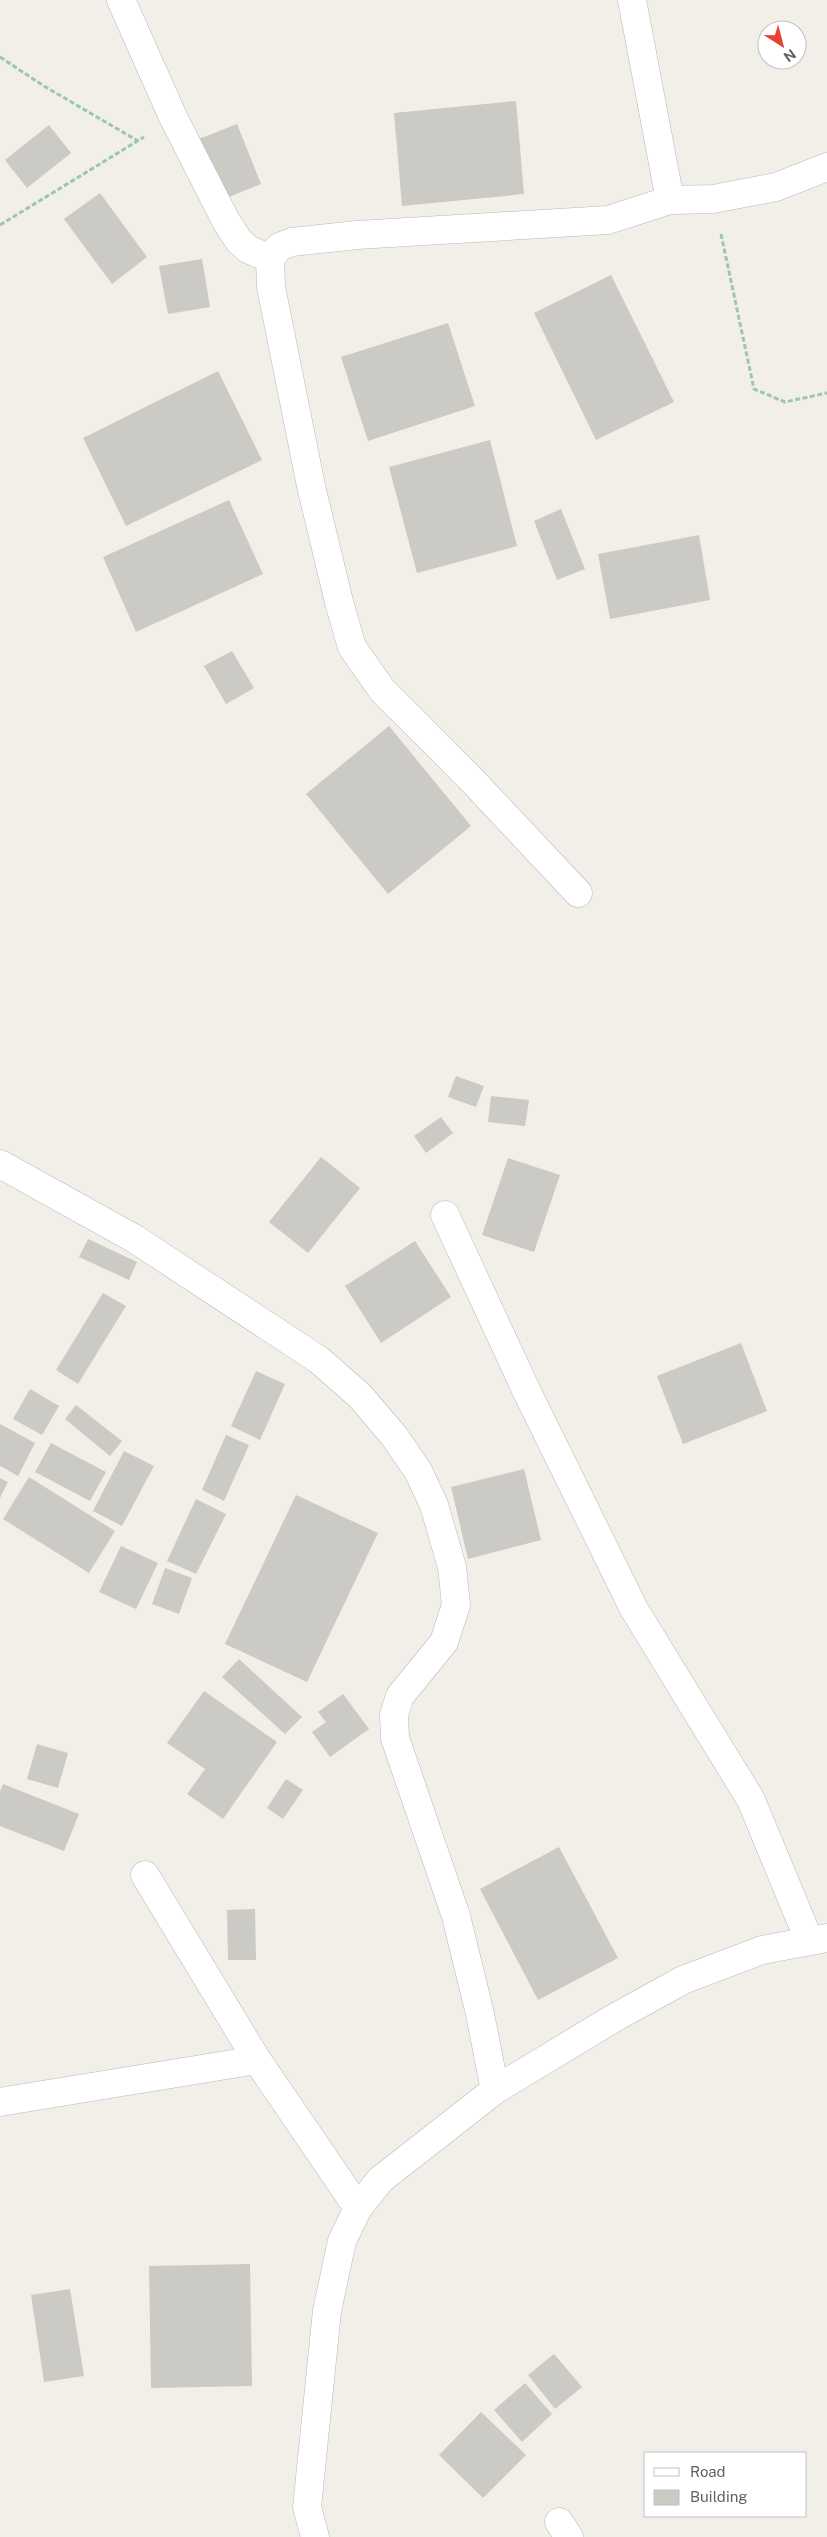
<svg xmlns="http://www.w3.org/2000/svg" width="827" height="2537" viewBox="0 0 827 2537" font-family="'Public Sans',sans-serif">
<rect width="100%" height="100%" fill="#f1efe8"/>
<g fill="#cccac5">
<path d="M516,101l8,93 -122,12 -8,-93z"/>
<path d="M237,124l24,60 -37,15 -25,-60z"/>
<path d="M49,125l22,28 -44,35 -22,-28z"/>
<path d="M100,193l47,64 -35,27 -48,-65z"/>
<path d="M202,259l8,48 -42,7 -9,-48z"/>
<path d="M611,275l63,127 -78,38 -62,-127z"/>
<path d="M448,323l27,83 -107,35 -27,-84z"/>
<path d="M218,371l44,89 -136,66 -43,-88z"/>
<path d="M490,440l27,106 -100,27 -28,-106z"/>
<path d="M229,500l34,74 -127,58 -33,-75z"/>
<path d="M561,509l24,60 -28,11 -23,-59z"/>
<path d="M699,535l11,65 -100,19 -12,-65z"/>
<path d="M232,651l22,37 -28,16 -22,-38z"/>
<path d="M389,726l82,100 -83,68 -82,-100z"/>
<path d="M456,1076l28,10 -8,21 -28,-10z"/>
<path d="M491,1096l38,4 -4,26 -37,-4z"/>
<path d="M441,1117l12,16 -27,20 -12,-17z"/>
<path d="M321,1157l39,31 -52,65 -39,-31z"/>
<path d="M508,1158l52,17 -26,77 -52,-17z"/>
<path d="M88,1239l49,23 -8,18 -50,-23z"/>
<path d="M415,1241l36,56 -70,46 -36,-57z"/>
<path d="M103,1293l23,13 -48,78 -22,-14z"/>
<path d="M741,1343l26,68 -84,33 -26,-68z"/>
<path d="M256,1371l29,13 -25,56 -29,-14z"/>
<path d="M30,1389l29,17 -17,29 -29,-16z"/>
<path d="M76,1405l46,36 -12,15 -45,-37z"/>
<path d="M0,1424l35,19 -17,33 -18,-10z"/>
<path d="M226,1435l23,10 -25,56 -22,-11z"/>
<path d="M51,1443l55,29 -16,29 -55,-29z"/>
<path d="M124,1451l30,15 -32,60 -29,-15z"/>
<path d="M524,1469l17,71 -73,19 -17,-72z"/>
<path d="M29,1477l86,54 -26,42 -86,-54z"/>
<path d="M0,1478l8,4 -8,16z"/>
<path d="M296,1495l82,38 -71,149 -82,-38z"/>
<path d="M196,1499l30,15 -30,60 -29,-13z"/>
<path d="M121,1546l37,17 -22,46 -37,-17z"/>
<path d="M165,1568l27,10 -13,36 -27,-10z"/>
<path d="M239,1659l63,58 -17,17 -63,-57z"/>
<path d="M204,1691l73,51 -54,77 -36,-25 18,-25 -38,-26z"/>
<path d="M343,1694l26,35 -39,28 -18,-25 14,-10 -8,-10z"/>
<path d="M37,1744l31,9 -10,35 -31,-9z"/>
<path d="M286,1779l17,11 -20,29 -16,-11z"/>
<path d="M3,1784l76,30 -15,37 -64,-25v-34z"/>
<path d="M559,1847l59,111 -80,42 -58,-111z"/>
<path d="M255,1909l1,51h-28l-1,-50z"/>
<path d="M250,2264l2,122 -101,2 -2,-122z"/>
<path d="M70,2289l14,87 -40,6 -13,-87z"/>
<path d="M554,2354l28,33 -27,22 -27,-34z"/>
<path d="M525,2383l27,31 -30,28 -28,-32z"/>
<path d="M481,2412l45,43 -43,43 -44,-43z"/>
</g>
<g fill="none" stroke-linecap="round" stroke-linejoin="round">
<defs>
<g id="street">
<path d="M121,0l52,117 53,104 13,20 9,8 22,10"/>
<path d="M632,0l38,200"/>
<path d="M578,893l-109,-116 -87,-87 -30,-43 -13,-45 -28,-116 -40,-199 -1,-28 9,-12 13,-5 65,-7 251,-15 62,-20 43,-1 63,-12 51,-20"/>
<path d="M0,1164l135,75 184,121 41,36 34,40 24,35 16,34 18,62 4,38 -12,37 -44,54 -6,19 1,23 61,178 24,98 15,76"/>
<path d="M445,1215l82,177 107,217 117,191 58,140"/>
<path d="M145,1875l112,185 101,148"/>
<path d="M0,2102l257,-42"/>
<path d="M559,2522l10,15"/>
<path d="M315,2537l-8,-30 20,-196 15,-70 16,-33 22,-28 115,-90 119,-72 69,-38 79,-30 65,-12"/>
</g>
</defs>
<use href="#street" stroke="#b5b8bc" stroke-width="29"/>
<g stroke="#9cc7a9" stroke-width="3" stroke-dasharray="5 2.5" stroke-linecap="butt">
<path d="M0,57l44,29 94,55"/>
<path d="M0,225l144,-88"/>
<path d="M721,234l33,155 31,13 42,-9"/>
</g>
<use href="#street" stroke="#fff" stroke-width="28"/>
</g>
<rect x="644" y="2452" width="162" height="65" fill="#ffffff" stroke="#bfc1c3"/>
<rect x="654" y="2468" width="25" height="8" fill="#ffffff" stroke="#bfc1c3"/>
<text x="690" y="2477" font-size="15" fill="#5f6368">Road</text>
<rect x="654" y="2490" width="25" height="15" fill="#cccac5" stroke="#bfc1c3"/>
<text x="690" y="2502" font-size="15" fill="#5f6368">Building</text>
<g transform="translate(782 45) rotate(144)"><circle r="24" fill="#ffffff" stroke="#bfc1c3"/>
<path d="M0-4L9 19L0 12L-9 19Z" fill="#ea4335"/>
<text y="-8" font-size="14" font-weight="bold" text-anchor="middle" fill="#5f6368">N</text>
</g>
</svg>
